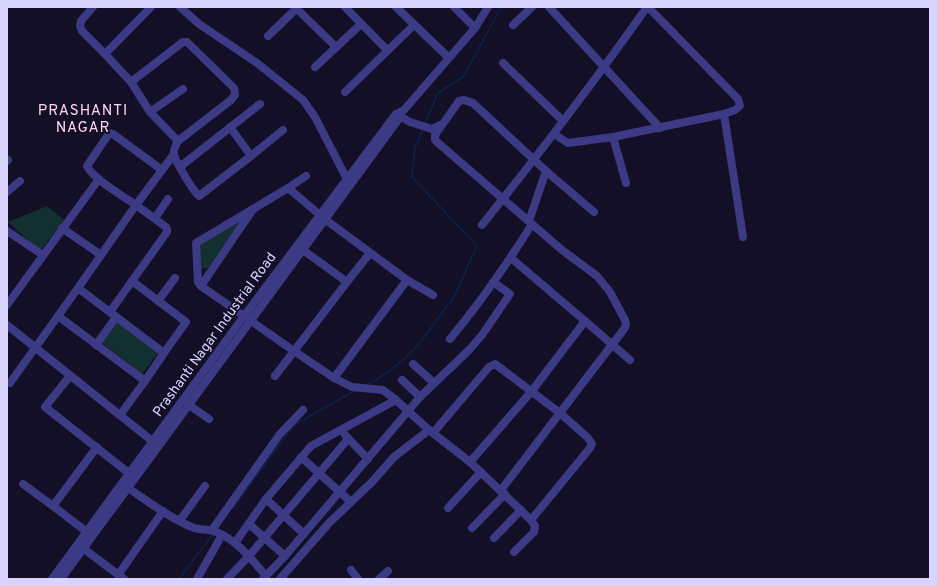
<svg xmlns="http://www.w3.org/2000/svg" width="937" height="586" viewBox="0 0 937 586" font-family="Overpass,sans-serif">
<rect width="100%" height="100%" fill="#130f26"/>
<g fill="#12302f">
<path d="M47,206l17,14 -24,31 -32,-29z"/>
<path d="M240,221l-32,47 -8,1 -1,-24z"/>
<path d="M118,320l41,32 -17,22 -41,-32z"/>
</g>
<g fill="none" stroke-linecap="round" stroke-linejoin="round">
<g stroke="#0c2248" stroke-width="1.5">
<path d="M425,123l13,-30 26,-17 37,-69"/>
<path d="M367,385l22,-13 27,-24 38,-51 23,-51 -65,-69 3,-29 8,-19"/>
<path d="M233,508l61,-83 62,-35"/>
<path d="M179,579l33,-44"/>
</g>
<g stroke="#3d3a85" stroke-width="8">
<path d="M93,7l-12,14 -1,5 2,5 23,23 26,28 19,30 28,29"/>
<path d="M180,7l19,17 58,39 46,37 12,17 34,66"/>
<path d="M345,7l42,43"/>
<path d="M396,7l52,50"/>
<path d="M454,7l21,21"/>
<path d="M549,7l111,121"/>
<path d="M296,8l40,39"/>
<path d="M513,25l19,-18"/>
<path d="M268,36l30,-29"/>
<path d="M105,54l46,-47"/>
<path d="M503,63l60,58"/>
<path d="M315,67l46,-43"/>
<path d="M131,82l52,-40h4l47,46 1,7 -4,5 -53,41c-2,4 -5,9 -4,13 1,7 19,37 25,42l52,-40 32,-26"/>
<path d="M345,92l69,-67"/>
<path d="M150,112l33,-23"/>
<path d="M396,114l14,8 19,6 3,1 8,-4"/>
<path d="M724,114l19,123"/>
<path d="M230,127l21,29"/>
<path d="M554,134l14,9 45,-6 111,-23 11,-4 5,-4 -2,-7 -90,-92"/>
<path d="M613,137l13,46"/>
<path d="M7,161l1,-1"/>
<path d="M181,166l79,-62"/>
<path d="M162,170l-49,-36 -3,-1 -2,2 -21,31c5,12 37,31 49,39l-58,83 86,65 22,-31 -54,-41 35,-49v-3l-1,-2 -30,-22 38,-51"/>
<path d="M288,188l18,-12"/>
<path d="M7,192l13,-11"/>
<path d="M253,209l35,-21 32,27"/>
<path d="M155,218l13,-19"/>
<path d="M326,220l81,60 26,15"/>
<path d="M529,221l17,-50"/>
<path d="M482,225c57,-71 112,-143 165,-218"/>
<path d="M62,228l39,27"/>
<path d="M7,231l36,24"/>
<path d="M511,258l74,63 -54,71 -61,70 61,58 4,6 -1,6 -20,20"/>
<path d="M347,282l23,-29"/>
<path d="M201,286l52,-77 -57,34 2,39 3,4 93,65 40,27 18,9 31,3 13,10 33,30 41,32"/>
<path d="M78,288l-20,28 87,65 19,-28"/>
<path d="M158,301l17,-23"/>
<path d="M7,305l92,-126"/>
<path d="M110,312l22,-31"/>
<path d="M585,321l45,39"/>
<path d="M7,325l149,119"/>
<path d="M450,339c30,-36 57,-75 82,-115"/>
<path d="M96,345l20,-28"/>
<path d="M413,364l21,19"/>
<path d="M70,376l-25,31 85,67"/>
<path d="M275,376l72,-94 -44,-32"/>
<path d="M334,378l73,-98"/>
<path d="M402,380l18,17"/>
<path d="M10,383l48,-67"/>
<path d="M189,405l20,14"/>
<path d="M120,415l25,-34"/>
<path d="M433,433l56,-66 6,-3 65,49 27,24 5,7 -2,4 -59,72"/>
<path d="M345,435l23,24"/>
<path d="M301,457l50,45"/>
<path d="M23,484l30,22"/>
<path d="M128,488c21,14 43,31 66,40 6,2 13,1 19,3 23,7 38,28 53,45"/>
<path d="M501,490l123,-161 2,-4 -1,-5 -15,-28 -13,-16 -35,-26 -125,-108 -2,-2v-5l24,-34 5,-1 9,3 73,68 48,41"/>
<path d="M266,499l38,35"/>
<path d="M448,508l33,-36"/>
<path d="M180,520l25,-34"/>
<path d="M249,524l36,32"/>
<path d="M472,528l33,-34"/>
<path d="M212,530l68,-96 23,-24"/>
<path d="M87,532l-34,-26 44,-59"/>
<path d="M494,538l27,-28"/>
<path d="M235,543l31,-44 45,-53 85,-46"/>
<path d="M84,549l40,30"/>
<path d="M351,570l7,9"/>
<path d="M118,575l45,-64"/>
<path d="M52,579l192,-263 152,-202 8,-4 71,-82 13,-21"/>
<path d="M61,579l340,-463"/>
<path d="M197,579l25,-44"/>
<path d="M227,579l22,-23 99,-117"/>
<path d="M263,579l22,-23 135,-159 49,-47 13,-15 28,-41 -17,-12"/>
<path d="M280,579l49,-56 43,-41 22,-25 35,-27"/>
<path d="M379,579l9,-8"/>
</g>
</g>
<g text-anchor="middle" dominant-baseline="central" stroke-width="4" stroke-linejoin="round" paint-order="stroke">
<g font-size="14" fill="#d9d4ff" stroke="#130f26">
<text transform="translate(215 335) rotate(-54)">Prashanti Nagar Industrial Road</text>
</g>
<g font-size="15" letter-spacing="1" fill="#ffd6f0" stroke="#130f26">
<text x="83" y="111">PRASHANTI<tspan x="83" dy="17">NAGAR</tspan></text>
</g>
</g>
<rect width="937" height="586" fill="none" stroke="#d9d4ff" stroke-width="16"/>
</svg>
